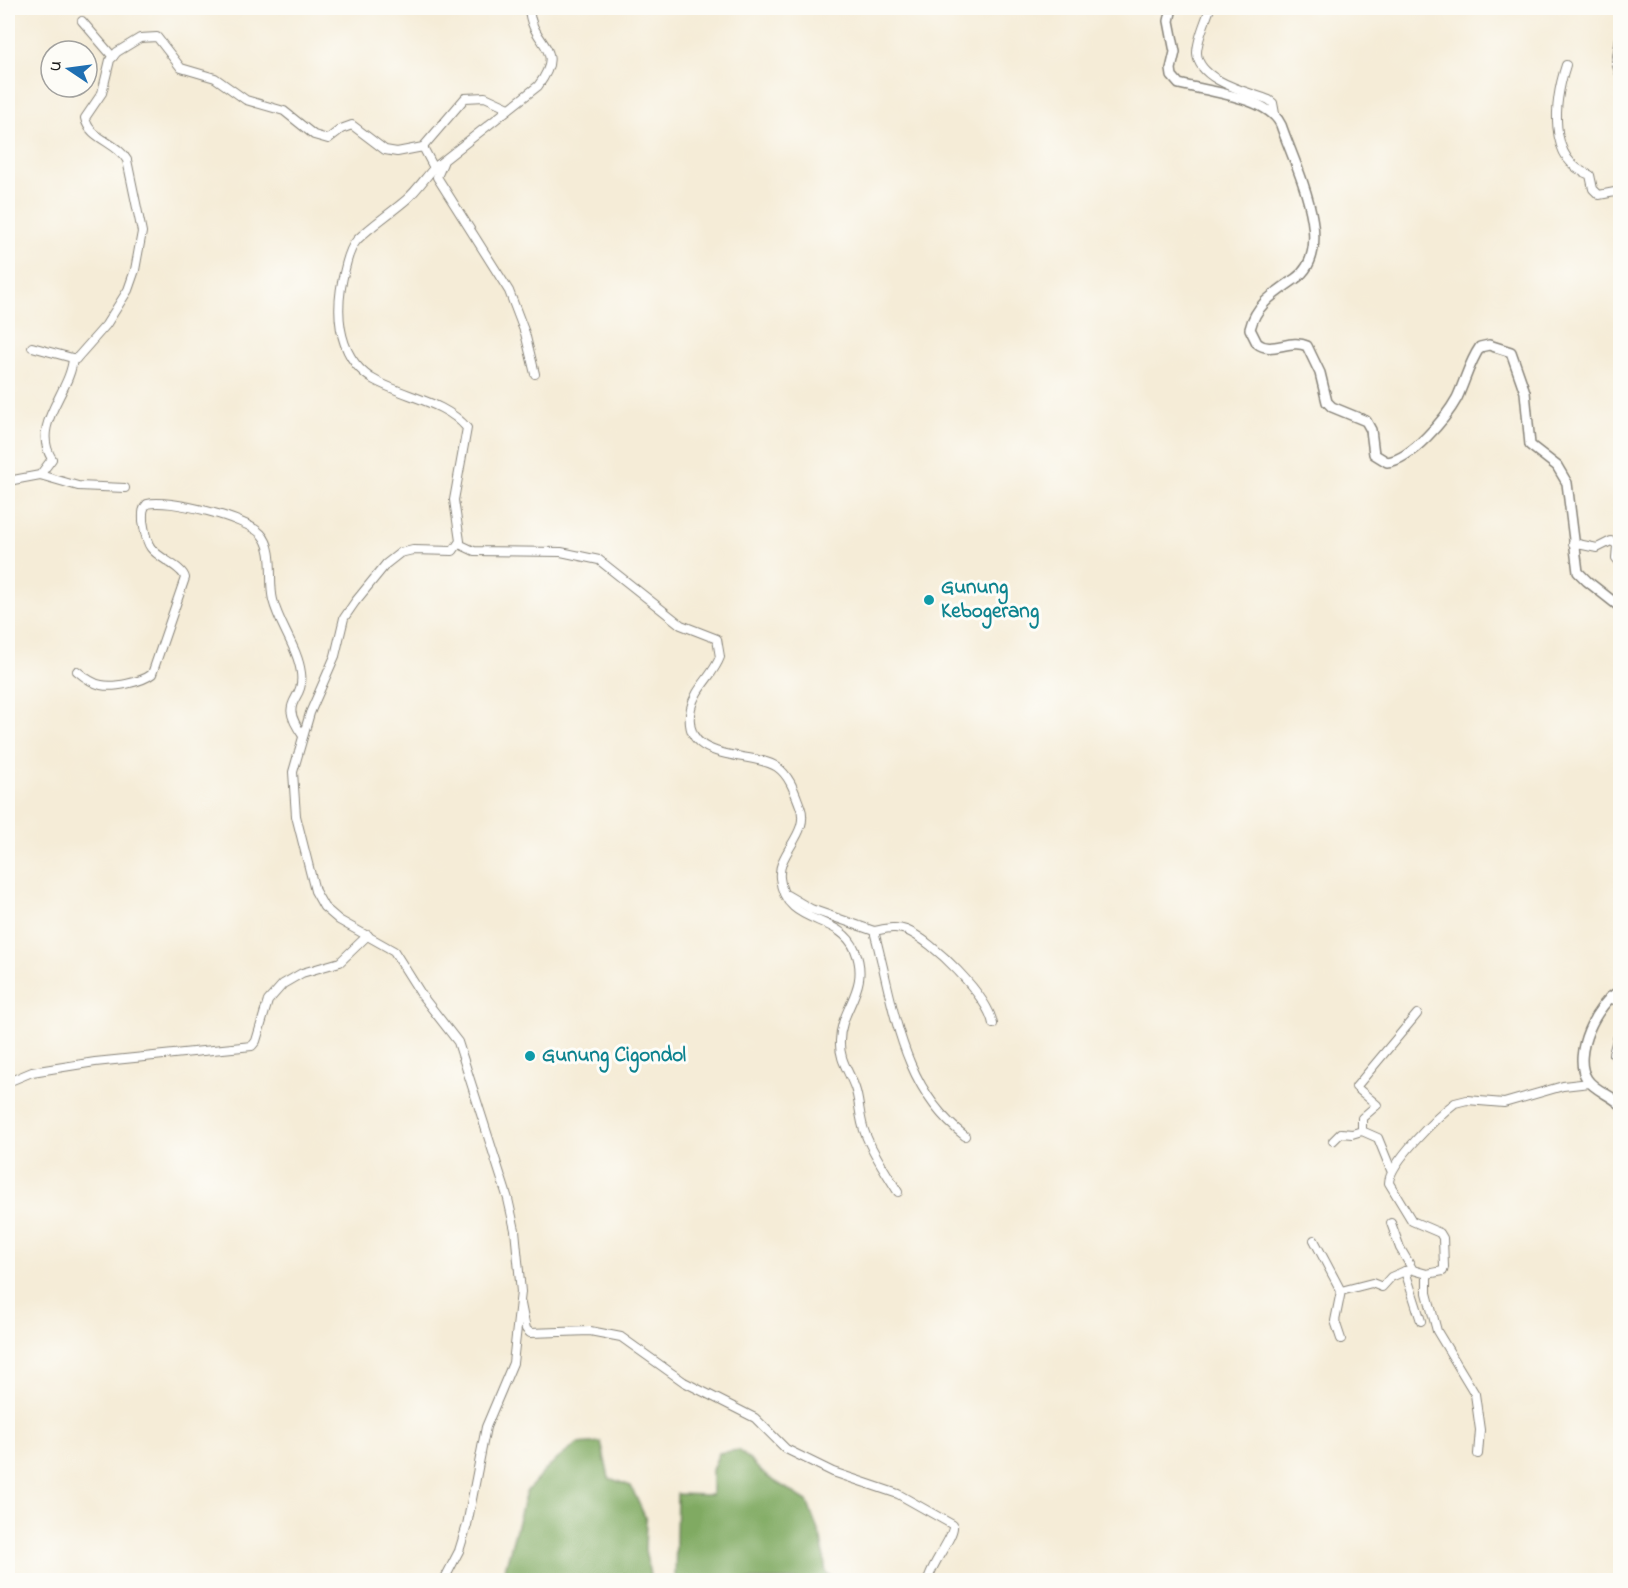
<svg xmlns="http://www.w3.org/2000/svg" width="1628" height="1588" viewBox="0 0 1628 1588" font-family="'Indie Flower',sans-serif">
<rect width="100%" height="100%" fill="#fdfcf7"/>
<filter id="ink" filterUnits="userSpaceOnUse"><feTurbulence type="fractalNoise" baseFrequency=".0167" numOctaves="2"/><feDisplacementMap in="SourceGraphic" scale="12" xChannelSelector="R" yChannelSelector="G"/><feConvolveMatrix kernelMatrix="1 2 1 2 8 2 1 2 1" color-interpolation-filters="sRGB"/></filter>
<filter id="wash" filterUnits="userSpaceOnUse"><feTurbulence type="fractalNoise" baseFrequency=".008" numOctaves="4" result="noise"/><feDisplacementMap in="SourceGraphic" scale="24" xChannelSelector="R" yChannelSelector="G"/><feGaussianBlur stdDeviation="1.35" result="paint"/><feColorMatrix in="noise" values="0 0 0 0 0 0 0 0 0 0 0 0 0 0 0 0 0 1.4 0 .05"/><feComposite in="paint" operator="in"/></filter>
<g filter="url(#wash)">
<rect width="100%" height="100%" fill="#f5ecd7"/>
<g fill="#80aa62" stroke="#4e633f" stroke-width="1.5">
<path d="M601,1442l8,36 22,8 15,33 -1,31 6,30h-149l24,-88 23,-26 28,-22z"/>
<path d="M739,1450l27,26 41,25 14,37 5,34 7,8h-158l2,-86 35,1v-25l7,-17z"/>
</g>
</g>
<g filter="url(#ink)">
<g fill="none" stroke-linecap="round" stroke-linejoin="round">
<defs>
<g id="minor">
<path d="M1210,8c-4,13 -13,31 -13,45 1,28 52,39 72,47l4,3 2,11"/>
<path d="M82,21l31,36"/>
<path d="M1620,37l-4,26 4,12"/>
<path d="M1566,65c-11,34 -20,95 24,110l3,14 6,6 21,-4"/>
<path d="M423,147l42,-49 20,-1 24,11"/>
<path d="M443,163l-6,14 72,114 16,42 10,41"/>
<path d="M434,168c-9,10 -17,22 -27,31 -16,14 -35,26 -50,41 -7,8 -10,20 -12,29 -10,37 -10,85 26,109 31,19 73,22 96,50l-13,72 6,41 -7,10 -40,-1 -13,3 -14,11 -31,38 -11,16 -9,38 -25,57 -17,59 3,44 19,75 9,16 15,13 55,31 29,46 35,45 50,157 7,31 6,62 -8,71 -27,64 -19,98 -8,26 -15,29"/>
<path d="M32,347l44,12"/>
<path d="M40,475l38,11 47,2"/>
<path d="M8,481l32,-6 12,-16c-22,-35 19,-67 21,-101l3,1 30,-34 22,-35 7,-20 7,-38 -15,-72c-10,-18 -38,-21 -42,-42l17,-25 8,-33 7,-8 23,-14 17,-1 24,31 34,10 31,22 38,11 30,24 14,4 13,-10 11,-4 33,25 12,2 26,-5 11,21 104,-82c30,-40 -7,-40 -9,-78"/>
<path d="M1573,543l24,5 14,-7 9,5"/>
<path d="M459,544l15,7 87,1 38,8 82,65 36,14 3,18c-7,19 -25,31 -29,51 -12,57 62,42 86,59 13,9 18,26 23,39 11,27 -23,46 -20,72 5,50 59,34 75,72 16,39 -15,58 -15,91 -1,19 9,30 15,47 5,14 4,30 10,45 7,19 22,41 33,59"/>
<path d="M1617,546l-1,12 4,5"/>
<path d="M77,671c7,6 15,12 24,14 13,3 41,-3 51,-11l33,-96c-2,-11 -26,-19 -34,-30 -6,-8 -6,-18 -8,-27 0,-7 -1,-12 4,-17 21,-6 99,14 114,30 15,16 7,46 12,66 6,25 25,48 28,73 4,31 -25,25 2,63"/>
<path d="M787,895l24,14 63,22c20,73 26,156 91,205"/>
<path d="M874,931c11,-2 21,-5 32,-1 27,11 82,66 87,94"/>
<path d="M1609,997l11,6"/>
<path d="M1619,1032l-6,22 7,5"/>
<path d="M8,1082l24,-10 63,-10 157,-16 4,-5 12,-40 15,-17 19,-11 38,-11 28,-27"/>
<path d="M1333,1141l8,-8 11,1 10,-3"/>
<path d="M1391,1170l-13,-32 -16,-7v-13l15,-13 -21,-18 61,-73"/>
<path d="M1391,1223l9,25 13,22 14,4"/>
<path d="M1314,1240l27,51"/>
<path d="M1408,1271h-3l16,50"/>
<path d="M521,1304l5,25 4,4 60,-2 31,6 63,45 71,36 31,31 47,23 65,22 55,31c2,11 -21,37 -25,55"/>
<path d="M1341,1339l-6,-18 6,-30 31,-8 10,4 9,-10 14,-6"/>
<path d="M1478,1454l2,-24 -5,-36 -38,-63 -10,-38v-19l16,-3 1,-4 -1,-29 -3,-5 -28,-12 -23,-38c0,-20 50,-68 66,-80l12,-3 37,3 59,-17 27,-3"/>
</g>
<g id="tertiary">
<path d="M1172,8l-3,13 6,31 -4,17 1,7 7,8c27,7 90,13 102,41 13,39 58,124 14,154 -20,14 -39,25 -45,50l7,14c14,12 33,-5 50,3l13,27 7,29 5,5 34,14 5,9 3,24 13,8c24,-2 59,-44 70,-64 8,-17 12,-35 23,-51l9,-2 22,7 14,40 5,53 27,21 10,17 11,89 9,9 33,26"/>
<path d="M1620,991c-23,11 -49,64 -33,88 7,11 24,16 33,25"/>
</g>
</defs>
<use href="#minor" stroke="#88847a" stroke-width="10"/>
<use href="#tertiary" stroke="#88847a" stroke-width="12"/>
<use href="#minor" stroke="#fff" stroke-width="8"/>
<use href="#tertiary" stroke="#fff" stroke-width="9"/>
</g>
</g>
<g fill="#0f9aa8" stroke="#fdfcf7" stroke-width="2">
<circle cx="929" cy="600" r="6"/>
<circle cx="530" cy="1056" r="6"/>
</g>
<g text-anchor="middle" dominant-baseline="central" stroke-width="6" stroke-linejoin="round" paint-order="stroke">
<g font-size="21" font-weight="bold" fill="#0d838f" stroke="#fdfcf7" text-anchor="start">
<text x="941" y="588">Gunung<tspan x="941" dy="24">Kebogerang</tspan></text>
<text x="542" y="1056">Gunung Cigondol</text>
</g>
</g>
<rect width="1628" height="1588" fill="none" stroke="#fdfcf7" stroke-width="30"/>
<g transform="translate(69 69) rotate(283)"><circle r="28" fill="#fdfcf7" stroke="#a3a29f" stroke-width="1.5"/>
<path d="M0-4.5L10 22L0 15L-10 22Z" fill="#1f6fb2"/>
<text y="-9" font-size="16" font-weight="bold" text-anchor="middle" fill="#1c1c1c">U</text>
</g>
</svg>
